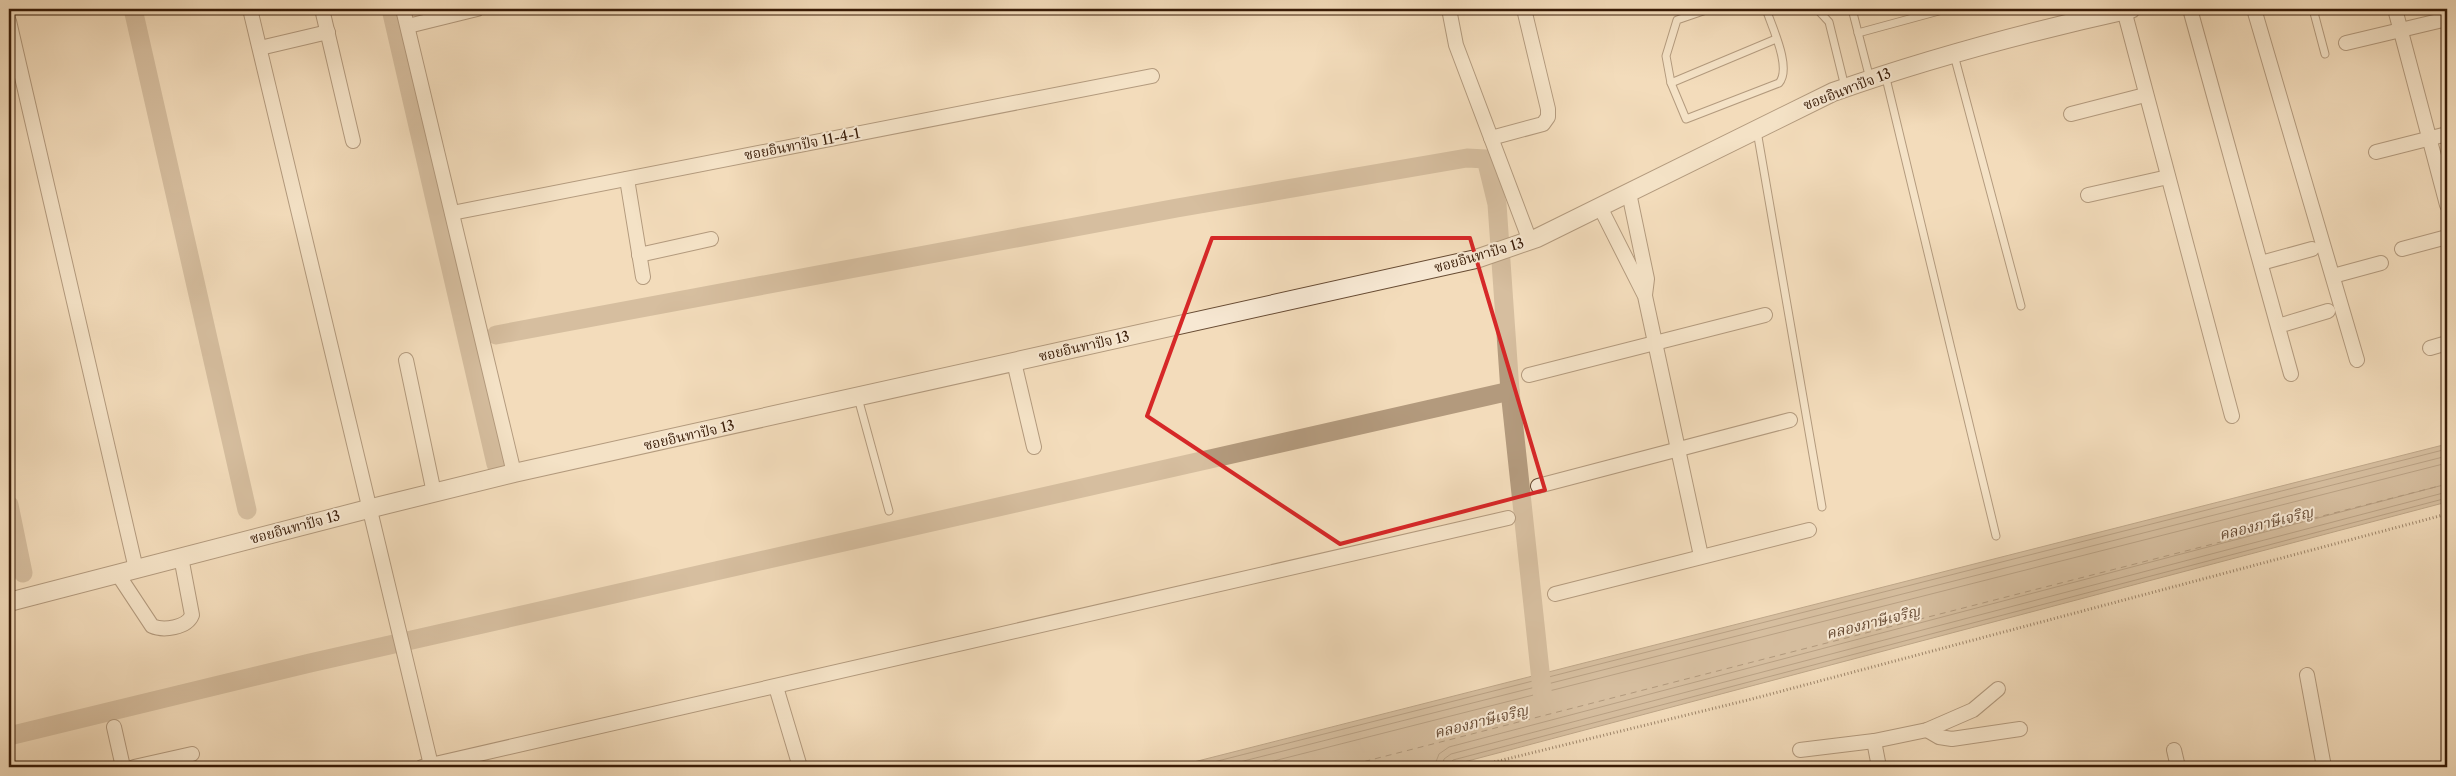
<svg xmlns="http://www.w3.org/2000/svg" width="2456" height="776" viewBox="0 0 2456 776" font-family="'Libre Caslon Text','Noto Serif Thai',serif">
<rect width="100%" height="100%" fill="#f3dcbb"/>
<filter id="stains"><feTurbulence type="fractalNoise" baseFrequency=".004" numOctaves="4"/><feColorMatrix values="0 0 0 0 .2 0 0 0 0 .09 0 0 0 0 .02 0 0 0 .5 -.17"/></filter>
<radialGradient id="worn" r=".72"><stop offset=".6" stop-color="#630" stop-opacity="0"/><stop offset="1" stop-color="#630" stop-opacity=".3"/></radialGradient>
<path fill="#b39a7d" stroke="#82674d" d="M2447,444v58l-1002,265h-271z"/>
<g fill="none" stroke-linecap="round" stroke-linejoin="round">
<g stroke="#765a42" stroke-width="1">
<path d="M1194,767l1253,-318"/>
<path d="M1220,767l1227,-311"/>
<path d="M1250,767l1197,-304"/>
<path d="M1434,767l5,-13 10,-7 998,-263"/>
<path d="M1442,767l2,-8 7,-5 996,-262"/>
<path d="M1448,767l5,-7 994,-262"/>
</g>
<g stroke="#b39a7d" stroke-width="19">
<path d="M133,9l114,501"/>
<path d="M391,9l105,455"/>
<path d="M496,335l681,-127 290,-50 19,1 11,45 13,187 33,308"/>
<path d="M9,505l14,68"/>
<path d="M9,736l301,-73 1200,-272"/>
</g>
<path stroke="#634730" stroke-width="1" stroke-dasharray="6 5" stroke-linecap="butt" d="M1343,767l1104,-283"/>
<defs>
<g id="service">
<path d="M1709,9l-32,11 -11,36 5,27 15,36 93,-36c13,-15 -7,-56 -13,-74"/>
<path d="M1817,9l12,13 16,65"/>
<path d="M1852,9l18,70"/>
<path d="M2313,9l12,45"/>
<path d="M1858,33l88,-24"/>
<path d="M1954,55l67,251"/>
<path d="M1885,74l111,462"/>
<path d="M1671,83l105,-44"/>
<path d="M1757,131l65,376"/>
<path d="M858,398l31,113"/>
</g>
<g id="minor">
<path d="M250,9l181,756"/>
<path d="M322,9l31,132"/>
<path d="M403,9l111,464"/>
<path d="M1449,9l7,36 74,196"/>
<path d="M2190,9l101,365"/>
<path d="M2254,9l103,351"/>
<path d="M2395,9l52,196"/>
<path d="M2124,10l108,406"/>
<path d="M9,21l127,548"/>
<path d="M408,26l69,-17"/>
<path d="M2346,43l101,-24"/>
<path d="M260,48l68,-16"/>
<path d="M2071,114l74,-19"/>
<path d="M1491,138l52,-14 5,-7v-8l-24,-100"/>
<path d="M2376,152l71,-18"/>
<path d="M627,179l16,98"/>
<path d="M1629,193l18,86 -2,16"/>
<path d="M2088,195l80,-18"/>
<path d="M1600,207l45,89 56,260"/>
<path d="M452,213l700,-137"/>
<path d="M2402,249l45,-12"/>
<path d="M639,255l72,-16"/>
<path d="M2261,263l51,-14"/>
<path d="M2333,276l48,-13"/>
<path d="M2278,326l50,-15"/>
<path d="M2430,348l17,-5"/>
<path d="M406,360l28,133"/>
<path d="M1014,362l20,85"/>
<path d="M1529,375l236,-60"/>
<path d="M1538,486l252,-66"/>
<path d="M117,573l35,53c11,5 35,2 40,-11l-11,-58"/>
<path d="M1555,594l254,-64"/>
<path d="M2307,675l17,92"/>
<path d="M776,687l24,80"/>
<path d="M114,727l9,40"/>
<path d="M1927,730l12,7 13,2 68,-10"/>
<path d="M1874,741l5,26"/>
<path d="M1800,750l74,-9 53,-11 46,-20 25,-21"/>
<path d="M2174,750l4,17"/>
<path d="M134,767l58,-13"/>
<path d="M422,767l1086,-249"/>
</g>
<path id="tertiary" d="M9,602l359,-93 146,-36 962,-214 61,-21 296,-146c97,-34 198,-61 298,-83"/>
</defs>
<use href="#service" stroke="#674b33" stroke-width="9"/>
<use href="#minor" stroke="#674b33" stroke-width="16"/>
<use href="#tertiary" stroke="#674b33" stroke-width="20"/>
<path stroke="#381b06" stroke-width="3" stroke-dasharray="1 2.5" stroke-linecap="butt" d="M1474,767l278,-68 695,-185"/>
<use href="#service" stroke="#f7e8d3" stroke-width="7"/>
<use href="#minor" stroke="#f7e8d3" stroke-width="14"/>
<use href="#tertiary" stroke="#f7e8d3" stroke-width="18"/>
</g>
<path d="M0 0H2456V776H0ZM1212,238h258l75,252 -205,54 -193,-128z" fill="#f3dcbb" fill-opacity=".55" fill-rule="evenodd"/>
<path fill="none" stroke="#d62828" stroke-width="4" stroke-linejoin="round" d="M1212,238h258l75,252 -205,54 -193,-128z"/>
<g text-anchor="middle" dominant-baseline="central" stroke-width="4" stroke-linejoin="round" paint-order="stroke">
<g font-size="14" fill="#381b06" stroke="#f7e8d3">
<text transform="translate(1847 89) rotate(-21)">ซอยอินทาปัจ 13</text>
<text transform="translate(802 144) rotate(-11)">ซอยอินทาปัจ 11-4-1</text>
<text transform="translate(1479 255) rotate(-16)">ซอยอินทาปัจ 13</text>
<text transform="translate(1084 346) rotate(-13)">ซอยอินทาปัจ 13</text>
<text transform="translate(689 435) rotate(-13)">ซอยอินทาปัจ 13</text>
<text transform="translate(295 527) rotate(-15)">ซอยอินทาปัจ 13</text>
</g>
<g font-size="15" font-style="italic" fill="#634730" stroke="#f7e8d3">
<text transform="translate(2266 523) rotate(-14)">คลองภาษีเจริญ</text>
<text transform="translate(1873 622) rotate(-14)">คลองภาษีเจริญ</text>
<text transform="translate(1481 721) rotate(-14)">คลองภาษีเจริญ</text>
</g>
</g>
<rect width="2456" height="776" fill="none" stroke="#f3dcbb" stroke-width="30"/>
<rect x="10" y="10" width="2436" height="756" fill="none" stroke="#381b06" stroke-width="2.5"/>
<rect x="15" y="15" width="2426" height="746" fill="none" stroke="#381b06"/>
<rect width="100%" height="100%" filter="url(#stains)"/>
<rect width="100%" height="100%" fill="url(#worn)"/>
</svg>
